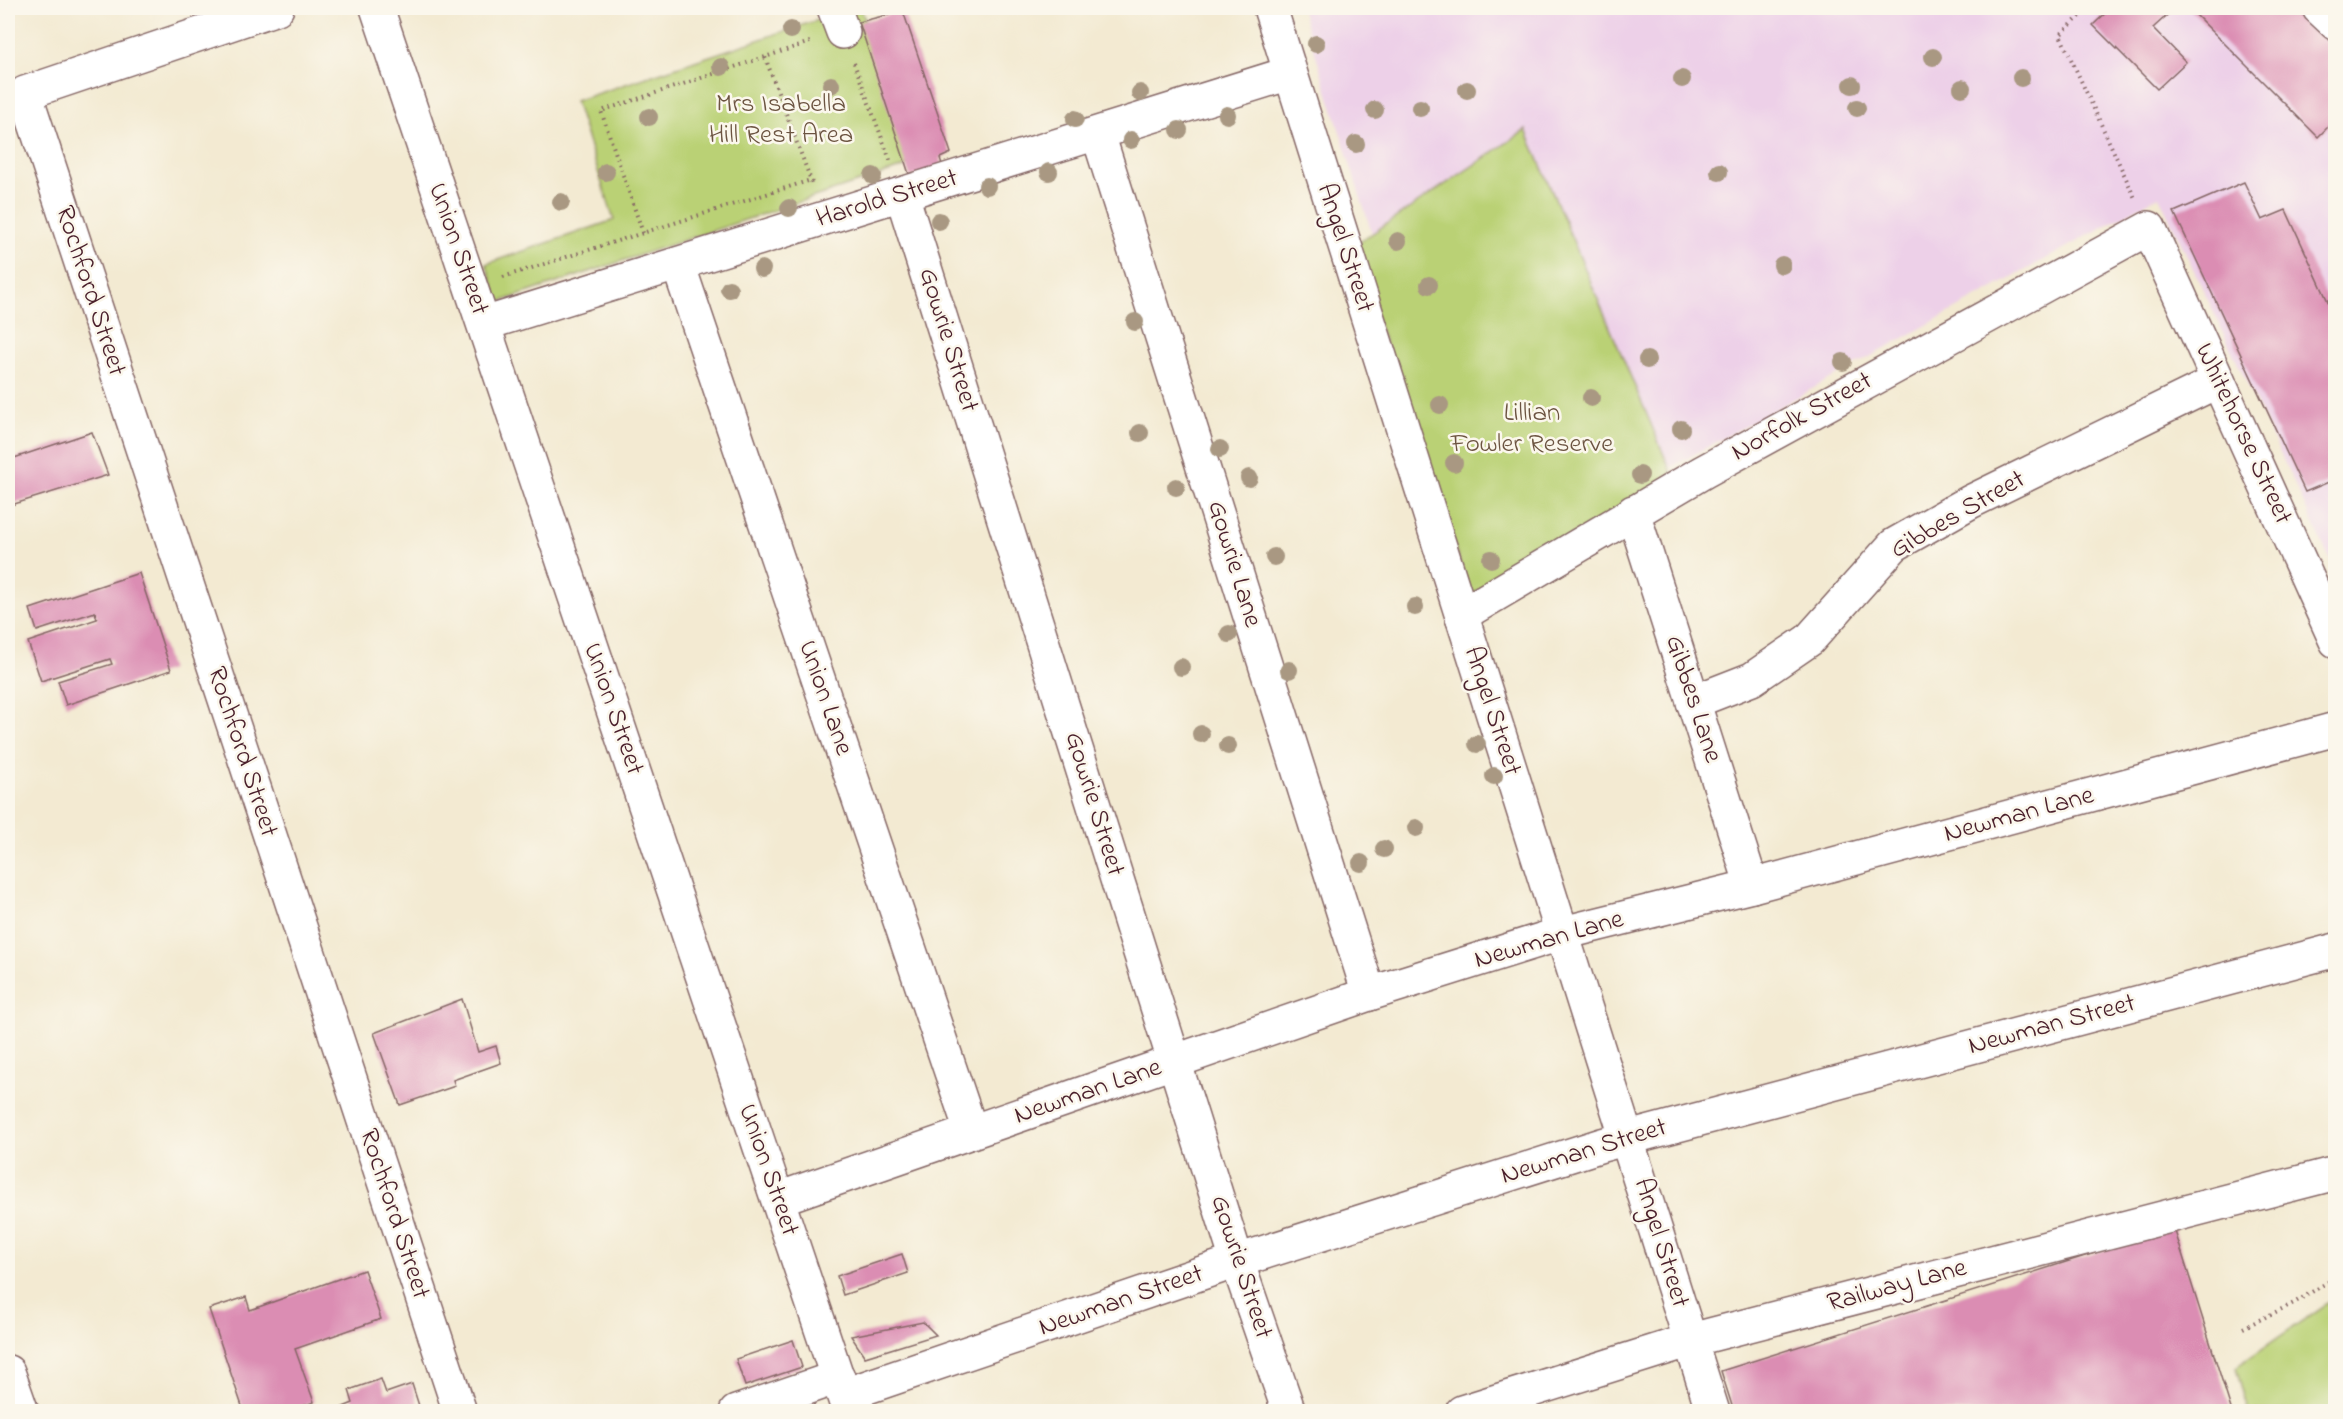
<svg xmlns="http://www.w3.org/2000/svg" width="2343" height="1419" viewBox="0 0 2343 1419" font-family="'Indie Flower',sans-serif">
<rect width="100%" height="100%" fill="#fbf7ec"/>
<filter id="ink" filterUnits="userSpaceOnUse"><feTurbulence type="fractalNoise" baseFrequency=".0167" numOctaves="2"/><feDisplacementMap in="SourceGraphic" scale="12" xChannelSelector="R" yChannelSelector="G"/><feConvolveMatrix kernelMatrix="1 2 1 2 8 2 1 2 1" color-interpolation-filters="sRGB"/></filter>
<filter id="wash" filterUnits="userSpaceOnUse"><feTurbulence type="fractalNoise" baseFrequency=".008" numOctaves="4" result="noise"/><feDisplacementMap in="SourceGraphic" scale="24" xChannelSelector="R" yChannelSelector="G"/><feGaussianBlur stdDeviation="1.35" result="paint"/><feColorMatrix in="noise" values="0 0 0 0 0 0 0 0 0 0 0 0 0 0 0 0 0 1.4 0 .05"/><feComposite in="paint" operator="in"/></filter>
<g filter="url(#wash)">
<rect width="100%" height="100%" fill="#f3ead2"/>
<path fill="#edd0e8" d="M1301,8h1006l28,30v532l-176,-374 -680,378z"/>
<g fill="#bad175" stroke="#827850" stroke-width="1.5">
<path d="M854,8h7l52,156 -414,138 -13,-38 128,-44 -39,-119z"/>
<path d="M1526,130l147,346 -202,119 -119,-348z"/>
<path d="M2335,1298v113h-87l-12,-44z"/>
</g>
<g id="blocks">
<g fill="#db8db3">
<path d="M2111,8h64l-22,20 33,34 -29,27 -64,-64z"/>
<path d="M2189,8h113l34,34v77l-18,18z"/>
<path d="M903,11l48,142 -11,5 3,10 -33,9 -51,-155z"/>
<path d="M2244,182l18,38 24,-10 50,109v160l-31,13 -131,-280z"/>
<path d="M92,432l16,43 -100,31v-46z"/>
<path d="M139,573l32,97 -105,35 -8,-24 54,-17 -2,-5 -69,22 -13,-39 69,-23 -2,-7 -58,19 -7,-22z"/>
<path d="M462,999l16,53 18,-6 5,17 -48,17 2,6 -55,19 -26,-72z"/>
<path d="M2174,1228l58,184h-498l-13,-41z"/>
<path d="M902,1254l6,19 -65,22 -6,-19z"/>
<path d="M364,1270l17,49 -86,30 19,53 -28,10h-42l-35,-103 37,-12 4,13z"/>
<path d="M923,1322l13,13 -71,22 -14,-21z"/>
<path d="M793,1340l9,27 -57,19 -9,-27z"/>
<path d="M381,1379l5,14 26,-9 9,28h-90l22,-9 -4,-13z"/>
<path d="M813,1401l3,11h-33z"/>
</g>
</g>
</g>
<g filter="url(#ink)">
<use href="#blocks" fill-opacity="0" stroke="#856665" stroke-width="1.5"/>
<g fill="none" stroke-linecap="round" stroke-linejoin="round">
<defs>
<g id="minor">
<path d="M277,8l-252,85 435,1319"/>
<path d="M377,8l472,1404"/>
<path d="M834,8l9,24"/>
<path d="M2319,8l17,16"/>
<path d="M1271,11l442,1401"/>
<path d="M1098,134l271,860"/>
<path d="M902,195l335,1066 52,151"/>
<path d="M678,264l293,867"/>
<path d="M484,324l806,-251"/>
<path d="M1633,512l119,374"/>
<path d="M1462,617l11,-9 230,-136 446,-244 187,413"/>
<path d="M1693,702l59,-23 57,-39 85,-95 76,-43 248,-121"/>
<path d="M778,1199l591,-205 194,-61 189,-47 584,-157"/>
<path d="M8,1372l14,40"/>
<path d="M844,1395l393,-134 365,-116 734,-195"/>
<path d="M736,1412l102,-35"/>
<path d="M1462,1412l229,-72 645,-167"/>
</g>
</defs>
<use href="#minor" stroke="#856665" stroke-width="36"/>
<g stroke="#856665" stroke-width="4" stroke-dasharray="1.5 4.5" stroke-linecap="butt">
<path d="M2089,8l-29,27 75,163"/>
<path d="M810,42l-45,15 48,129"/>
<path d="M854,63l36,97"/>
<path d="M643,233l-42,-122 164,-54"/>
<path d="M503,277l308,-97"/>
<path d="M2243,1328l51,-25 42,-26"/>
</g>
<use href="#minor" stroke="#fff" stroke-width="33"/>
</g>
<g fill="#a99882">
<circle cx="791" cy="30" r="9"/>
<circle cx="1316" cy="44" r="9"/>
<circle cx="1933" cy="57" r="9"/>
<circle cx="721" cy="67" r="9"/>
<circle cx="2021" cy="78" r="9"/>
<circle cx="1682" cy="79" r="9"/>
<circle cx="831" cy="85" r="9"/>
<circle cx="1852" cy="85" r="9"/>
<circle cx="1962" cy="88" r="9"/>
<circle cx="1467" cy="90" r="9"/>
<circle cx="1140" cy="93" r="9"/>
<circle cx="1420" cy="108" r="9"/>
<circle cx="1857" cy="108" r="9"/>
<circle cx="1375" cy="110" r="9"/>
<circle cx="1227" cy="115" r="9"/>
<circle cx="649" cy="117" r="9"/>
<circle cx="1075" cy="119" r="9"/>
<circle cx="1179" cy="130" r="9"/>
<circle cx="1131" cy="140" r="9"/>
<circle cx="1356" cy="144" r="9"/>
<circle cx="606" cy="172" r="9"/>
<circle cx="1049" cy="172" r="9"/>
<circle cx="1719" cy="172" r="9"/>
<circle cx="873" cy="176" r="9"/>
<circle cx="987" cy="186" r="9"/>
<circle cx="561" cy="202" r="9"/>
<circle cx="789" cy="208" r="9"/>
<circle cx="939" cy="221" r="9"/>
<circle cx="1398" cy="241" r="9"/>
<circle cx="1782" cy="265" r="9"/>
<circle cx="762" cy="269" r="9"/>
<circle cx="1429" cy="285" r="9"/>
<circle cx="729" cy="289" r="9"/>
<circle cx="1135" cy="322" r="9"/>
<circle cx="1647" cy="360" r="9"/>
<circle cx="1843" cy="362" r="9"/>
<circle cx="1591" cy="398" r="9"/>
<circle cx="1440" cy="405" r="9"/>
<circle cx="1681" cy="429" r="9"/>
<circle cx="1140" cy="433" r="9"/>
<circle cx="1220" cy="449" r="9"/>
<circle cx="1454" cy="463" r="9"/>
<circle cx="1640" cy="475" r="9"/>
<circle cx="1249" cy="478" r="9"/>
<circle cx="1176" cy="487" r="9"/>
<circle cx="1274" cy="557" r="9"/>
<circle cx="1491" cy="559" r="9"/>
<circle cx="1415" cy="607" r="9"/>
<circle cx="1229" cy="634" r="9"/>
<circle cx="1181" cy="667" r="9"/>
<circle cx="1289" cy="670" r="9"/>
<circle cx="1201" cy="734" r="9"/>
<circle cx="1477" cy="744" r="9"/>
<circle cx="1228" cy="746" r="9"/>
<circle cx="1494" cy="776" r="9"/>
<circle cx="1416" cy="828" r="9"/>
<circle cx="1384" cy="849" r="9"/>
<circle cx="1361" cy="863" r="9"/>
</g>
</g>
<g text-anchor="middle" dominant-baseline="central" stroke-width="5" stroke-linejoin="round" paint-order="stroke">
<g font-size="27" fill="#6c5441" stroke="#fbf7ec">
<text x="781" y="104">Mrs Isabella<tspan x="781" dy="31">Hill Rest Area</tspan></text>
<text x="1532" y="413">Lillian<tspan x="1532" dy="31">Fowler Reserve</tspan></text>
</g>
<g font-size="27" fill="#4a1f2b" stroke="#fbf7ec">
<text transform="translate(887 199) rotate(-17)">Harold Street</text>
<text transform="translate(1345 248) rotate(72)">Angel Street</text>
<text transform="translate(458 249) rotate(71)">Union Street</text>
<text transform="translate(90 291) rotate(72)">Rochford Street</text>
<text transform="translate(948 340) rotate(73)">Gowrie Street</text>
<text transform="translate(1802 417) rotate(-29)">Norfolk Street</text>
<text transform="translate(2243 434) rotate(65)">Whitehorse Street</text>
<text transform="translate(1958 515) rotate(-30)">Gibbes Street</text>
<text transform="translate(1234 564) rotate(73)">Gowrie Lane</text>
<text transform="translate(825 698) rotate(71)">Union Lane</text>
<text transform="translate(1693 699) rotate(72)">Gibbes Lane</text>
<text transform="translate(613 709) rotate(71)">Union Street</text>
<text transform="translate(1492 711) rotate(72)">Angel Street</text>
<text transform="translate(242 752) rotate(72)">Rochford Street</text>
<text transform="translate(1094 804) rotate(73)">Gowrie Street</text>
<text transform="translate(2019 815) rotate(-15)">Newman Lane</text>
<text transform="translate(1549 940) rotate(-16)">Newman Lane</text>
<text transform="translate(2052 1025) rotate(-15)">Newman Street</text>
<text transform="translate(1088 1092) rotate(-19)">Newman Lane</text>
<text transform="translate(1584 1152) rotate(-17)">Newman Street</text>
<text transform="translate(768 1170) rotate(71)">Union Street</text>
<text transform="translate(394 1214) rotate(72)">Rochford Street</text>
<text transform="translate(1661 1243) rotate(73)">Angel Street</text>
<text transform="translate(1241 1267) rotate(72)">Gowrie Street</text>
<text transform="translate(1897 1286) rotate(-15)">Railway Lane</text>
<text transform="translate(1121 1301) rotate(-19)">Newman Street</text>
</g>
</g>
<rect width="2343" height="1419" fill="none" stroke="#fbf7ec" stroke-width="30"/>
</svg>
